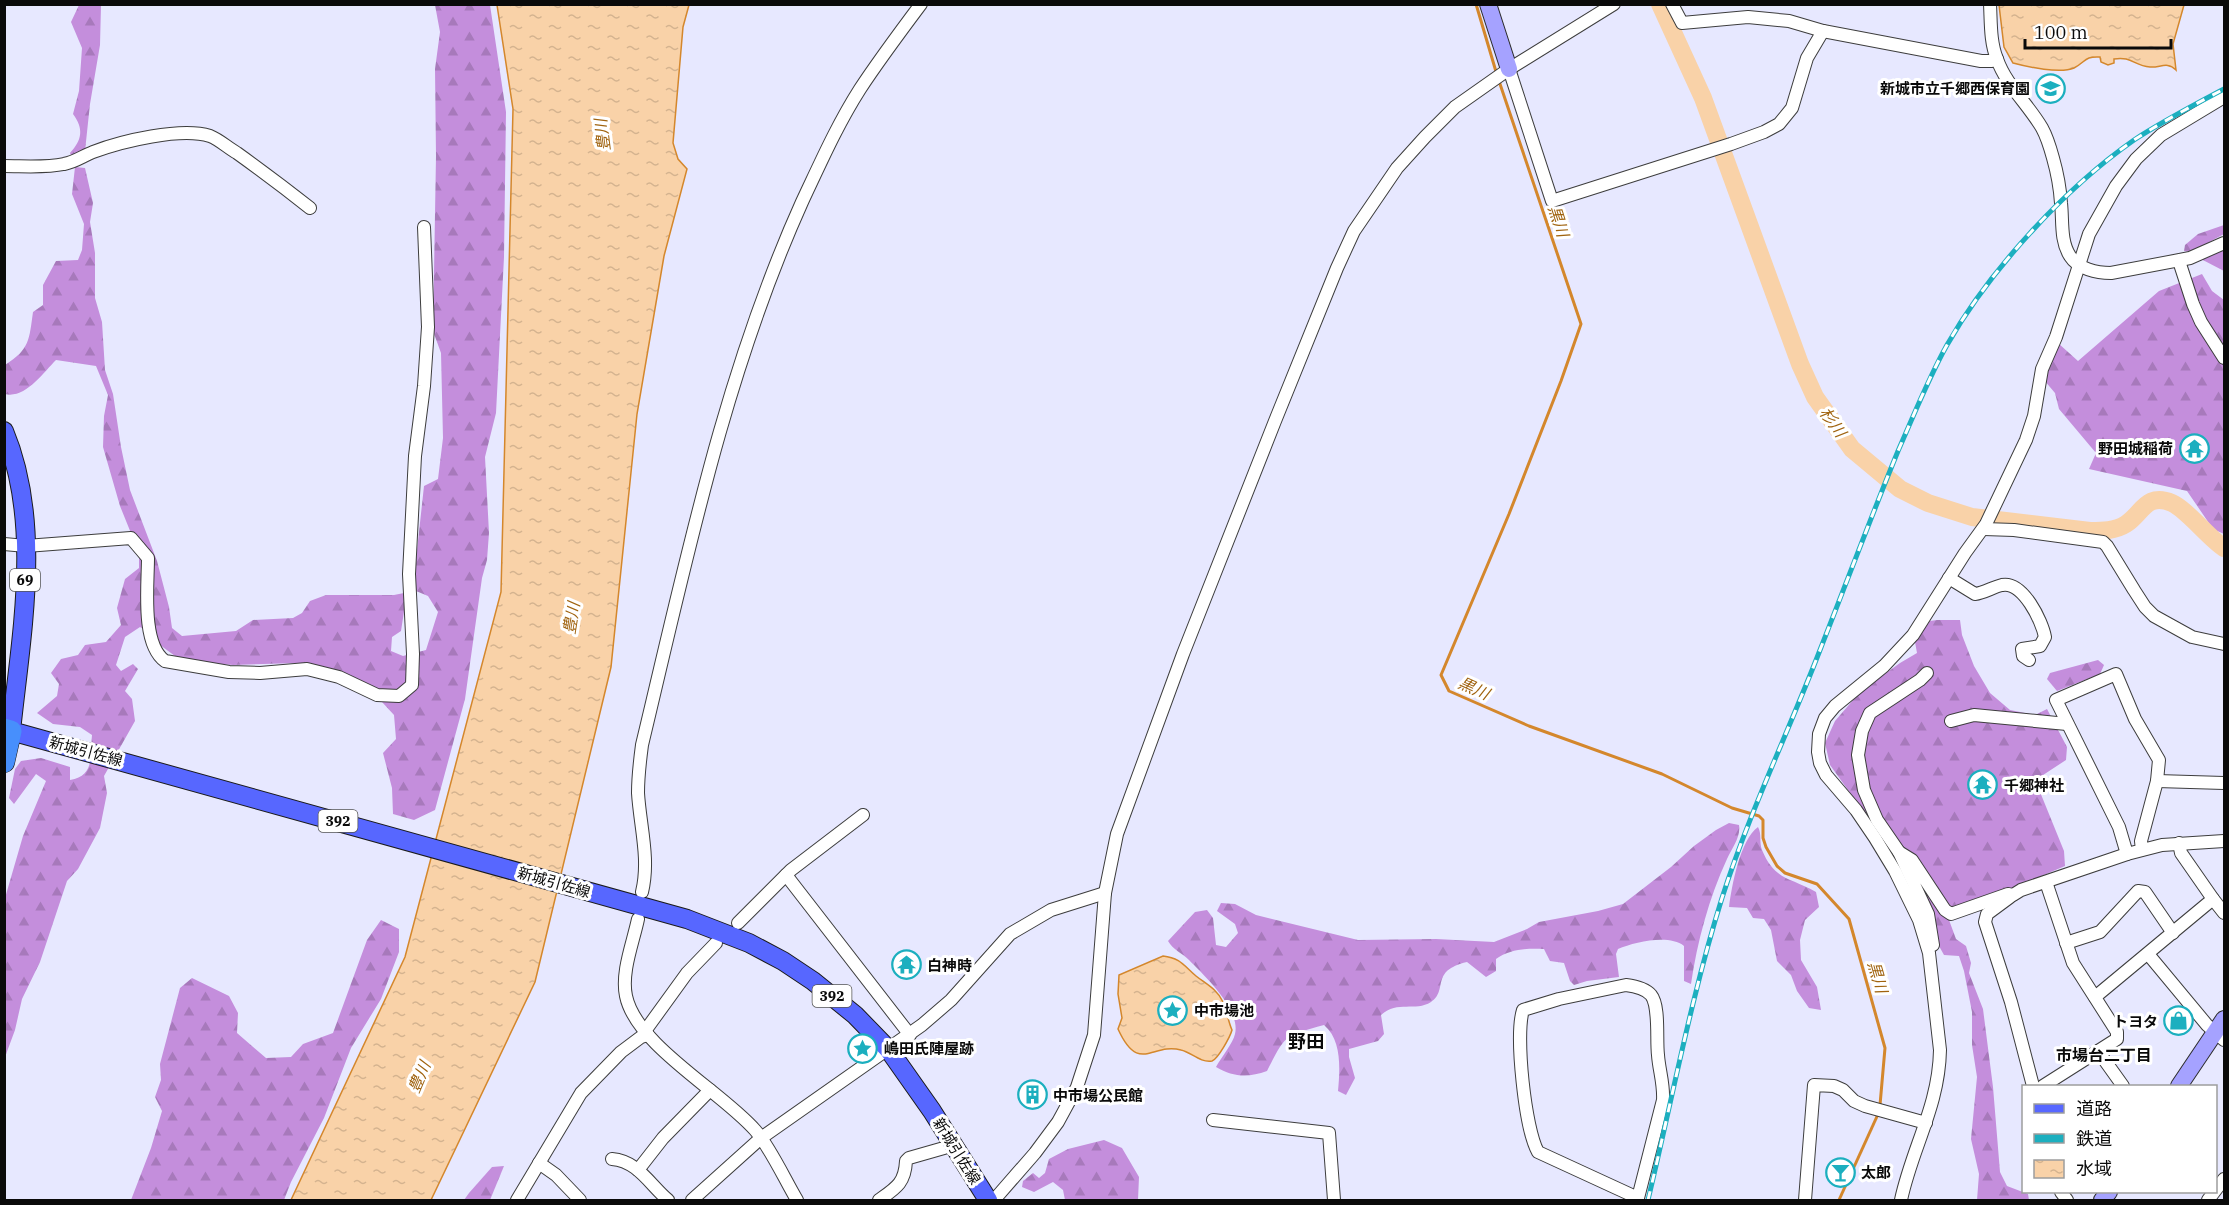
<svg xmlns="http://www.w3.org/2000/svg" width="2229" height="1205" viewBox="0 0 2229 1205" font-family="'IBM Plex Serif','Noto Sans JP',serif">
<defs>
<pattern id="forest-firs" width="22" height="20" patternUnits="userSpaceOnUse" patternTransform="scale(1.5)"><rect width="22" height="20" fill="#c48edc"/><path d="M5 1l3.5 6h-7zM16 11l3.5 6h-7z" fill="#a779bb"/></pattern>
<pattern id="water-ripples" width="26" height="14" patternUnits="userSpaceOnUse" patternTransform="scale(1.5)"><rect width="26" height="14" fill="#f9d2a8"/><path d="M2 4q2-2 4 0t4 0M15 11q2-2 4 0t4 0" fill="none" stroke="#d4b38f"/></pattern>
</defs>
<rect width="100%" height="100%" fill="#e7e8ff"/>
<g fill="url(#forest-firs)">
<path d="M79,5h22l-1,40 -10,59 -5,47 -13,7 -2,-5c12,-13 14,-24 3,-39l6,-23 3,-43 -11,-26z"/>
<path d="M435,5h55l16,107 -2,145 -8,156 -11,44 4,76 -2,27 -5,18 -17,121 -30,111 -21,10 -21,-6 -1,-26 -9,-35 13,-14 -2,-24 -24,-26 -32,-17 -39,-9 -66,2 -33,-3 -25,-6 -15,-11 -4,-9 -16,-9 -15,10 -9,28 5,6 12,-7 5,5 -13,22 7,8 3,22 -31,55 3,17 -7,35 -22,41 -11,12 -27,81 -18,37 -7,31 -10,27v-159l18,-62 23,-55 -10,-7 -22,30 -5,-6 6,-29 6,-8 20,-3 29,9v13c25,-4 20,-24 22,-45l-12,-8 -27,-3 -16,-11 20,-17 2,-12 -8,-11 10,-14 17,-4 7,-10 21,-3 15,-17 -4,-17 8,-29 14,-11v-15l-19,-47 -17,-59 1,-31 4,-21 -12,-29 -40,-6c-13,13 -31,39 -51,34v-29c25,-16 24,-25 28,-53l10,-7v-20l13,-24 22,-1 4,-10 2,-26 -12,-30 3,-27 10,1 8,35 -3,19 5,31v45l7,24 3,48 8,24 8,53 9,43 27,71 12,46 3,21 10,8 54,-5 17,-11 40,-2 9,-5 8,-12 16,-6h68l10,-2 1,12 -4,26 -9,6 -1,14 12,5 23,-6 12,-38 -10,-16 -12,-5 -2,-13 10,-92 14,-7 5,-41 -2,-85 -8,-22 3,-175 -1,-87 5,-37z"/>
<path d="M2224,225v9l-33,18 -7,-1 1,-6 13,-11z"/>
<path d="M2224,247v24l-25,-13z"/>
<path d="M2202,274l10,17 12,9v234l-11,-5 -26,-38 -98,-22 7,-16 -37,-44 -4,-16 -11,-13 14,-37 20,18 81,-70z"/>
<path d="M1937,620h23l2,15 12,31 16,27 20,17 25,5 12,-6 20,38 -1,13 -26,17 -2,10 26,64 1,15 -57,24 -17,3 -38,16 -4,11 7,19 10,7 5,17 -2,10 14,36 10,78 7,85 7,14 21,8 1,6h-52l2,-26 -8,-35 6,-62 -5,-32v-33l-8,-41 -5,-15 -15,-1 -5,-9 -4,-18 -77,-124 -28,-39 -5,-22 10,-22 25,-29 40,-29 17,-10 -2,-11 15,-21z"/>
<path d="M2098,660l6,5 -4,9 -43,17 -10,-12 3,-6z"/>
<path d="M1729,823l10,2c2,12 -7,23 -12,34 -18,39 -30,83 -36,125l-7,-3v-35c-15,-12 -49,-4 -66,3l-2,5 3,23 -32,4 -13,4 -4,-4 -6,-18 -14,-2 -6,-12c-17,-1 -34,0 -48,10v12l-10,6 -19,-15c-38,9 -18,28 -36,40 -16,10 -33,-2 -50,13l3,19 -6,7 -29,8v8l6,21 -9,17 -8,-4c2,-22 4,-51 -14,-66 -40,11 -38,9 -57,46 -19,7 -34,6 -51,-4 5,-9 17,-24 19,-33 6,-24 -31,-59 -46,-74 -7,-7 -16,-10 -21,-19l27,-29 12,-2 6,8 3,27 10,2 12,-14 -3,-9 -18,-13 4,-8 14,1 21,11 102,25 78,-1 58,3 33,-13 12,-7 59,-11 25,-7 48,-37 23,-21 22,-16z"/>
<path d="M1758,827c4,7 1,15 4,23 13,31 28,27 54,42l3,15 -14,13 -5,20 1,20 16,27 4,23 -12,-2 -12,-17 -6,-16 -14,-14 -6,-31 -7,-11 -11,-1 -6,-10 -18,-1c3,-22 11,-67 29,-80z"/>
<path d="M381,920l18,9v23l-18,47 -30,49 -27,70 -33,64 -7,18h-153l20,-52 11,-37 -7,-14 6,-17 -1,-16 20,-76 12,-10 37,18 9,17 -1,20 29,25 25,-1 12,-13 30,-11 34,-93z"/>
<path d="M1104,1140l18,8 17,29 -1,23h-73l-2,-10 -10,-8 -19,10 -12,-5 1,-6 10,-8 6,5 6,-5 4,-14 19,-10z"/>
<path d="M504,1166l-14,34h-26l5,-7 23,-26z"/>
</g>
<g fill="url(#water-ripples)" stroke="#d4872c" stroke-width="1.5">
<path d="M497,5h192l-6,22 -10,116 5,16 9,10 -23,87 -27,158 -26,253 -76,315 -104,218h-140l114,-243 96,-365 12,-483z"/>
<path d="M1999,5h185l-11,39 3,26c-9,-9 -16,-2 -26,-3 -16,-1 -18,-11 -36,-8v4l-6,2 -7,-3 -1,-5c-16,-1 -14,5 -26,11 -14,6 -46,-1 -61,-5l-9,-16z"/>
<path d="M1163,956c18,2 21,10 33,20 10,8 21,13 27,26 4,9 5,19 9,28 -2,7 -14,29 -20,31 -12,2 -21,-9 -31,-11 -29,-8 -42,25 -63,-21l4,-11 -4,-24 1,-19z"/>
</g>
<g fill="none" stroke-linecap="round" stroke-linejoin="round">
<g stroke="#d4872c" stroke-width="3">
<path d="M1476,4l21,71"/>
<path d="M1499,81l82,243 -20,57 -52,133 -68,161 8,16 80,35 133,48 70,34 27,8 4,4v18l3,9 11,19 8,7 32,11 32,35 36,129 -5,57"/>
<path d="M1839,1200l40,-88"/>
</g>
<path stroke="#f9d2a8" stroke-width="18" d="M1660,4l43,94 97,266 15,33 37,52 48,40 28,14 44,14 118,14c12,0 25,0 36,-7 16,-10 20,-32 46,-21 14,6 37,35 52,45"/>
<defs>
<g id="street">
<path d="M1672,4l10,19 66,-6 41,4 34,10 158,30h11l5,-2"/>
<path d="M1990,4c1,18 0,38 7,55 9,26 31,45 45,69 5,9 8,19 11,30 4,14 7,30 8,45 2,17 -1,38 9,53 8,13 27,17 41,17l79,-15 34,-15"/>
<path d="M1509,69l43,132 179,-57 33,-12 15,-8 13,-16 15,-50 16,-27"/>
<path d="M4,166c20,0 41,2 60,-2 11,-2 19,-8 29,-12 29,-11 88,-25 117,-16 10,4 18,12 27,17 25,18 49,36 73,55"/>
<path d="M2179,261l14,43 8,18 23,36"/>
<path d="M1984,529l30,1 89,12 4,4 27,44 11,17 9,9 38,21 32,7"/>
<path d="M4,544l22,2 105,-8 17,20c0,27 -7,86 17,103l64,11 31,1 47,-4 32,8 38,18 22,1 13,-11 1,-31 -4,-80 6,-118 9,-70 4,-59 -4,-100"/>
<path d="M1949,578l26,16c9,-1 18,-7 27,-9 21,-4 40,36 43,52l-5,9 -18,3 1,7 6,4"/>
<path d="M1951,721l23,-6 93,9"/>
<path d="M2157,781l67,2"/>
<path d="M2142,850l-1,-9 16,-60 2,-21 -24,-41 -19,-45 -60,26 63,127 8,27 35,-9 62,-4"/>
<path d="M1899,852l-22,-32 -13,-30 -6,-35 4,-24 8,-18 50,-33 7,-7"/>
<path d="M786,875l124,160"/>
<path d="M642,892c8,-33 -2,-66 -4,-99 0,-16 2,-33 4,-48 44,-183 82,-370 160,-543 18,-38 35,-77 58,-113 19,-29 40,-57 61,-85"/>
<path d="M2010,897l-23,17 -2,8 26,80 22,84"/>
<path d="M2213,899l11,14"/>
<path d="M638,919c-5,24 -17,53 -12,77 10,49 96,96 129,134 15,17 30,50 42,70"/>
<path d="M738,923l53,-53 72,-55"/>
<path d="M2066,943l34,-11 38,-41 7,1 28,41"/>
<path d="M1933,945l-5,-31 -29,-62 13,8 33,50 6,4 57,-20 5,1 8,-5 106,-36"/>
<path d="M2148,954l59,71 17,15"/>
<path d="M1626,985c8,1 19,3 25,10 9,11 5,45 7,60 1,15 6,29 5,45l-25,98 -100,-46c-13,-23 -23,-117 -15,-142l36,-11z"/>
<path d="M2095,997l118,-98 -32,-46 -2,-10"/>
<path d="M645,1031l42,-58 29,-30"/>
<path d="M2098,1051l25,35"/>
<path d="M2043,1086l74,-47v-7l-44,-69 -27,-81"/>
<path d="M1213,1120l116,13 5,67"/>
<path d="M612,1159c26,2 38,26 56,41"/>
<path d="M539,1163l17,12 24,25"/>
<path d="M638,1170l25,-32 47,-48"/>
<path d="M2061,1192l6,8"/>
<path d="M517,1200l64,-107 40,-41 20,-15 7,-2"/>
<path d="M692,1200l69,-62 161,-113 29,-25 59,-66 41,-24 54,-17"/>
<path d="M879,1200c17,-12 26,-17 27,-39l3,-3 35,-10 8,-5"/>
<path d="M994,1200l41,-47 23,-31 19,-35 17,-52 11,-142 12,-59 66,-180 92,-233 62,-153 17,-37 43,-63 28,-31 30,-30 54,-38 105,-65"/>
<path d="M1805,1200l9,-115 20,1 9,4 11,11 11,5 61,17"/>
<path d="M1901,1200c11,-52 38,-94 39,-150l-11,-97 -10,-33 -24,-49 -20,-33 -19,-28 -30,-35 -6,-12 -2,-11 1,-18 6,-16 10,-12 49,-40 29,-31 52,-82 21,-29 40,-84 8,-24 8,-47 14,-32 33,-103 27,-48 20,-27 25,-24 63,-38"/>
<path d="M2208,1200l16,-21"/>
</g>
<g id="secondary">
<path d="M1488,4l21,65"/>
<path d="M2179,1086l45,-67"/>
<path d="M2102,1200l7,-8"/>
</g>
<path id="primary" d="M4,431c39,93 17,204 7,300l676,188 62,24 34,18 30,20 42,34 34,35 43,61 56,89"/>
<path id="highway" d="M4,729l7,2 -7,31"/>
</defs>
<use href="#street" stroke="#3d3d3d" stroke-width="14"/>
<use href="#secondary" stroke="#2c2c2c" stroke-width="18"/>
<use href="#primary" stroke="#1b1b1b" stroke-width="20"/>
<use href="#highway" stroke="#1b1b1b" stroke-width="22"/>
<use href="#street" stroke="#fff" stroke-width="12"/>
<use href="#secondary" stroke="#a5a2ff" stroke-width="16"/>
<use href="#primary" stroke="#5767ff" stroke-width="18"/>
<use href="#highway" stroke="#478ffc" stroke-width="21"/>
<defs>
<path id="rail" d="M1648,1200c24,-100 43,-203 74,-302 27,-85 66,-165 98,-248 26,-66 51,-133 78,-199 16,-36 30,-72 49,-106 42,-74 117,-156 187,-205 29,-19 60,-35 90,-51"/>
</defs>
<use href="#rail" stroke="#1cafbf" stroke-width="5"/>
<use href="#rail" stroke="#fff" stroke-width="3" stroke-dasharray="9" stroke-linecap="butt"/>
</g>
<defs>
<symbol id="school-ring" viewBox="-11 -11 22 22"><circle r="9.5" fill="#fff" stroke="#1cafbf" stroke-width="1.5"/><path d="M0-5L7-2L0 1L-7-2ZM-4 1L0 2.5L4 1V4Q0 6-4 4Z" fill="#1cafbf"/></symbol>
<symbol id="temple-ring" viewBox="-11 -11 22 22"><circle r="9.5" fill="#fff" stroke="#1cafbf" stroke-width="1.5"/><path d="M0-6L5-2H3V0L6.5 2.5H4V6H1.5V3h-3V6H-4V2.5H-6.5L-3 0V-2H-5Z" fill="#1cafbf"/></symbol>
<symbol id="sight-ring" viewBox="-11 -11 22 22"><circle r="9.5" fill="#fff" stroke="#1cafbf" stroke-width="1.5"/><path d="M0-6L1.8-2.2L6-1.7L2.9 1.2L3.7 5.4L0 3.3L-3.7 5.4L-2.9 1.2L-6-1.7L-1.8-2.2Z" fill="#1cafbf"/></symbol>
<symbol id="shop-ring" viewBox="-11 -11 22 22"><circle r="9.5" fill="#fff" stroke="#1cafbf" stroke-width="1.5"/><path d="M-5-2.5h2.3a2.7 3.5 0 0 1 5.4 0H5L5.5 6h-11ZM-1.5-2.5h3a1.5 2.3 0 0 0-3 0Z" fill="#1cafbf"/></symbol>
<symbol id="building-ring" viewBox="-11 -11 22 22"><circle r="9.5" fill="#fff" stroke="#1cafbf" stroke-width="1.5"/><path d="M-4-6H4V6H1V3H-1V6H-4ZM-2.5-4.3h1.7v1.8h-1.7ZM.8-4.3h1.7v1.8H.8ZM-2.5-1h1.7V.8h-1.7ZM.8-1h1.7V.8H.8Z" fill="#1cafbf"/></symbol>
<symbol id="bar-ring" viewBox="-11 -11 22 22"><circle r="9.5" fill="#fff" stroke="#1cafbf" stroke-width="1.5"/><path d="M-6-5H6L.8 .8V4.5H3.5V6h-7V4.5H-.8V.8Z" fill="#1cafbf"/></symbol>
</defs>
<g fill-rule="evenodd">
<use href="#school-ring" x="2034" y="72" width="33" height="33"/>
<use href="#temple-ring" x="2178" y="432" width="33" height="33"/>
<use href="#temple-ring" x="1966" y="768" width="33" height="33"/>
<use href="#temple-ring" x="890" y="948" width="33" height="33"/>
<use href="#sight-ring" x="1156" y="994" width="33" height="33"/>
<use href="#shop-ring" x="2162" y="1004" width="33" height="33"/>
<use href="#sight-ring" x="846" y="1032" width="33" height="33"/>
<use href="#building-ring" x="1016" y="1078" width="33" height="33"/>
<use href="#bar-ring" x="1824" y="1156" width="33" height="33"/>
</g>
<g text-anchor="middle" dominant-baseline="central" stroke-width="6" stroke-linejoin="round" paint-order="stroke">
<g fill="#fff" stroke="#545454" stroke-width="1.5">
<rect x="10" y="569" width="30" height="22" rx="4.5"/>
<rect x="318.5" y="810" width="39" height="22" rx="4.5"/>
<rect x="812.5" y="985" width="39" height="22" rx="4.5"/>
</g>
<g font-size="14" font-weight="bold" fill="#0a0a0a">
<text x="25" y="580">69</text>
<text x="338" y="821">392</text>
<text x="832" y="996">392</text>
</g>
<g font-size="15" font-weight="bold" fill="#0a0a0a" stroke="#fff" text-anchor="start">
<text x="2030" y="88" text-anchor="end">新城市立千郷西保育園</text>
<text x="2173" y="448" text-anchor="end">野田城稲荷</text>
<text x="2004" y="785">千郷神社</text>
<text x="927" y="965">白神時</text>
<text x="1194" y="1010">中市場池</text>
<text x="2158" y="1021" text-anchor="end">トヨタ</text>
<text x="884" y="1048">嶋田氏陣屋跡</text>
<text x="1053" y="1095">中市場公民館</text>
<text x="1861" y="1172">太郎</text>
</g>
<g font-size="15" fill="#0a0a0a" stroke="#fff">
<text transform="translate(86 751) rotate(15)">新城引佐線</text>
<text transform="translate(554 882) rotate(16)">新城引佐線</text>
<text transform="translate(957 1151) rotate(58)">新城引佐線</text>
</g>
<g font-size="16" font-style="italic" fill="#a0630f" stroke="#fff">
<text transform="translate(602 135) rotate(-97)">豊川</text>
<text transform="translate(1559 221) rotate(72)">黒川</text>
<text transform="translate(1833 422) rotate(54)">杉川</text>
<text transform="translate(571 618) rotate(-81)">豊川</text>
<text transform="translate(1474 688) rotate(24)">黒川</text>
<text transform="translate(1878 977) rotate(74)">黒川</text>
<text transform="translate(419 1077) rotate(-67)">豊川</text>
</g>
<g font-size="16" font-weight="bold" fill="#0a0a0a" stroke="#fff">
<text x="2104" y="1055">市場台二丁目</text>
</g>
<g font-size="18" font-weight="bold" fill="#0a0a0a" stroke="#fff">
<text x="1306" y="1041">野田</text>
</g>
</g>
<rect width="2229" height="1205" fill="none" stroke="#0a0a0a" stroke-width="12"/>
<rect x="2022" y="1085" width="195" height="108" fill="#ffffff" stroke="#9d9d9d" stroke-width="1.5"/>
<rect x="2034" y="1104" width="30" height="9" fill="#5767ff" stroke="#9d9d9d" stroke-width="1.5"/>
<text x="2076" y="1115" font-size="18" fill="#0a0a0a">道路</text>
<rect x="2034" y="1134" width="30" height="9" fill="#1cafbf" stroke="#9d9d9d" stroke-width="1.5"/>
<text x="2076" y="1145" font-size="18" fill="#0a0a0a">鉄道</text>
<rect x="2034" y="1160" width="30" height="18" fill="url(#water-ripples)" stroke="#9d9d9d" stroke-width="1.5"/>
<text x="2076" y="1175" font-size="18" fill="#0a0a0a">水域</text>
<path d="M2025 39v9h146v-9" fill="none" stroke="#0a0a0a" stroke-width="3"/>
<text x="2034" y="39" font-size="18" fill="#0a0a0a" stroke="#ffffff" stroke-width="4.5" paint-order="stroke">100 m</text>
</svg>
